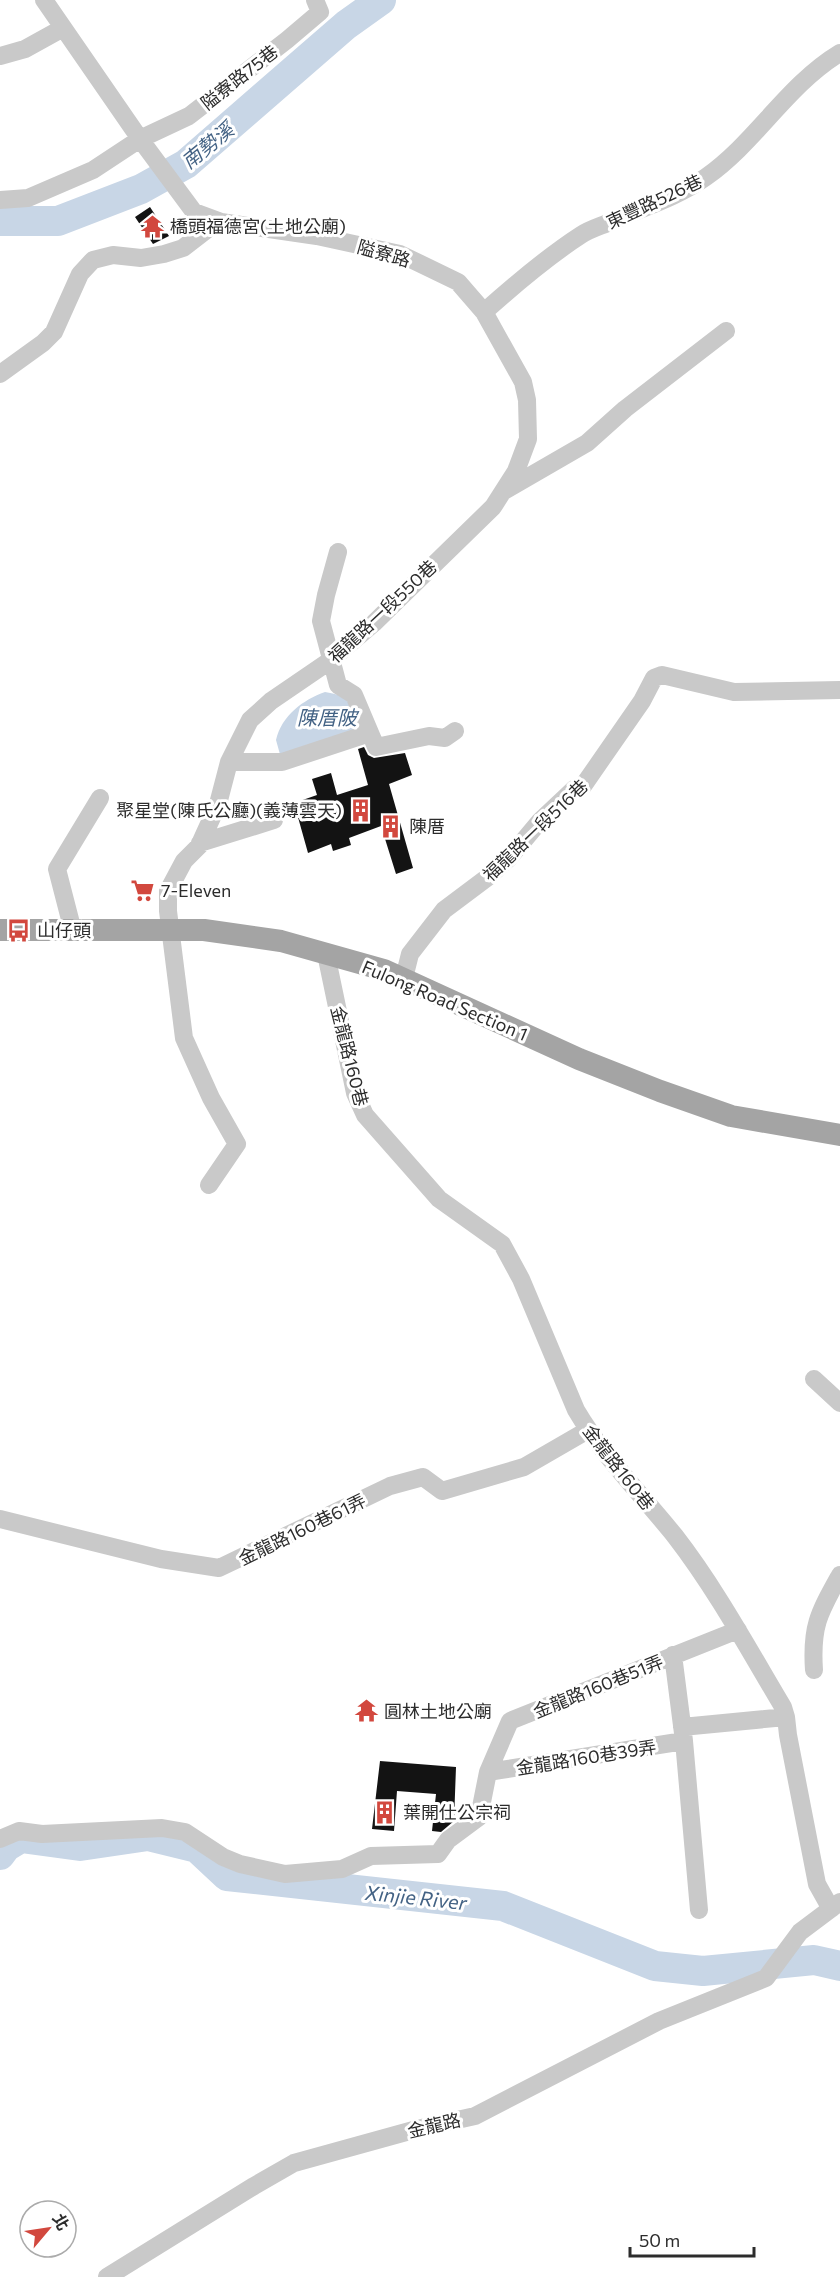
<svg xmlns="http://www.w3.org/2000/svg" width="840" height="2277" viewBox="0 0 840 2277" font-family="Commissioner,'Noto Sans TC',sans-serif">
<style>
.water{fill:#c8d6e6}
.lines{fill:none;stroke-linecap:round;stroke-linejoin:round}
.river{stroke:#c8d6e6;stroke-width:30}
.building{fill:#131313}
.minor{stroke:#c9c9c9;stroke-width:18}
.major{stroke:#a4a4a4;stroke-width:22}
.labels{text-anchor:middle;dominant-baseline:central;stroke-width:6;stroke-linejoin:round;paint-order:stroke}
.street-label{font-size:18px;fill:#2c2c2c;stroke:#fff}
.poi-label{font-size:18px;fill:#2c2c2c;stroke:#fff;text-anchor:start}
.water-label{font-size:20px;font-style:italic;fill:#436284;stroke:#fff}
</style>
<rect width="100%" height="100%" fill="#fff"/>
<path class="water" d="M325 692C355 697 352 706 363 731L281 758 276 740C282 715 303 700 325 692Z"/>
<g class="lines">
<path class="river" d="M0 221H58L141 189 186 164 346 25 381 0
M0 1855 6 1847 21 1838 80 1846 148 1836 197 1848 227 1876 503 1906 655 1966 703 1971 814 1960 840 1966"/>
</g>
<path class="building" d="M150 207 169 236 153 244 135 217Z
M364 747 368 755 374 758 405 753 412 775 389 784 413 868 396 874 381 826 349 838 351 845 333 851 331 844 308 853 294 803 317 795 312 779 331 773 337 795 368 785 358 749Z
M380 1761 456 1767 454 1821 441 1832 432 1831 436 1794 397 1791 394 1831 372 1829Z"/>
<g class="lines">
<path class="minor" d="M44 0 140 139 194 212 221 222 317 236 400 254 458 282 484 312 523 382 527 400 528 439 516 471 493 507 374 623 331 660 271 701 250 720 229 762 218 804 199 846 184 861 168 891V911L184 1038 211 1098 237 1144 209 1185
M0 56 25 49 63 28
M0 200 28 198 93 170 140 139 189 116 287 40 320 12 315 0
M484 312C512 287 550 255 581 235 590 229 601 226 610 222 642 208 678 197 706 177 756 142 787 85 840 53
M0 374 43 343 54 332 80 274 93 260 113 255 141 258 164 254 183 248 218 221
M504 491 587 443 625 409 726 331
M338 552 326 595 321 621 338 685 354 695 376 747 429 736 445 738 455 731
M229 762H282L370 733
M200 843 274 820
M73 931 57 869 100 798
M326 954 350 1069 355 1093 365 1115 439 1199 502 1244 521 1279 576 1410C603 1456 642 1495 675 1536 716 1589 749 1650 783 1707L786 1717 788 1735 817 1884 831 1909
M404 978 410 954 444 910 488 877 509 858 540 821 574 789 583 786 642 701 654 678 662 675 734 692 840 690
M814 1379 840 1403
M0 1519 161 1559 219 1568 390 1486 423 1477 442 1491 524 1467 588 1430
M673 1655 684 1741 699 1910
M814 1670C811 1626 819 1613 840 1575
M682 1727 786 1717
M488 1772 684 1741
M0 1839 19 1831 42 1834 162 1828 185 1832 223 1857 240 1864 285 1874 342 1869 371 1856 438 1854 448 1840 479 1817 488 1772 510 1721 738 1630
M107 2277 254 2186 294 2163 417 2129 475 2116 659 2021 766 1978 800 1932 840 1902"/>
<path class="major" d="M0 930H204L281 941 384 970 579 1059 660 1091 731 1116 840 1135"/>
</g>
<defs>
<symbol id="temple-bare" viewBox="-9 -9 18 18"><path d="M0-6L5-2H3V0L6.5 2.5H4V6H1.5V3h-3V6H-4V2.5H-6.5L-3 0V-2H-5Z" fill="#d2483e" stroke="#fff" stroke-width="2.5" paint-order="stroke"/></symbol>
<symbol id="building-bare" viewBox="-9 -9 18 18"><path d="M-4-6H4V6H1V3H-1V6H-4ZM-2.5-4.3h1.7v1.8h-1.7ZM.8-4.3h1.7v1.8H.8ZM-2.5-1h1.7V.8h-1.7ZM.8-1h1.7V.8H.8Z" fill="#d2483e" stroke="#fff" stroke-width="2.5" paint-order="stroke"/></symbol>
<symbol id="supermarket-bare" viewBox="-9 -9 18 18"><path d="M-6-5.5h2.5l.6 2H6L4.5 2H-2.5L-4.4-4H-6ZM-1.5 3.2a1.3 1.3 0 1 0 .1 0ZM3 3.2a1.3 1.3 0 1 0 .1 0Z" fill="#d2483e" stroke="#fff" stroke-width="2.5" paint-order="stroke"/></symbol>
<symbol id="bus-bare" viewBox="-9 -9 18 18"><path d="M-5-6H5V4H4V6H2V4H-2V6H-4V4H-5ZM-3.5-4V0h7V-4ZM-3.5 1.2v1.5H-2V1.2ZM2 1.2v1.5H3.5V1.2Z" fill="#d2483e" stroke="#fff" stroke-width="2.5" paint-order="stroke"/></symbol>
</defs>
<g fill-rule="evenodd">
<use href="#temple-bare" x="136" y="210" width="33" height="33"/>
<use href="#building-bare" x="344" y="794" width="33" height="33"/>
<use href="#building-bare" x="374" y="810" width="33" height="33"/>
<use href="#supermarket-bare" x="126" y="874" width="33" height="33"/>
<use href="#bus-bare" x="2" y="914" width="33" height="33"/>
<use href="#temple-bare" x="350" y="1694" width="33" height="33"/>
<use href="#building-bare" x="368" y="1796" width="33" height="33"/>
</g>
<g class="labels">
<g class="street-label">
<text transform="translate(239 77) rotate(-38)">隘寮路75巷</text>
<text transform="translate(654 201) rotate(-25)">東豐路526巷</text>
<text transform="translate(384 253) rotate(16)">隘寮路</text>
<text transform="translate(382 611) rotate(-43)">福龍路一段550巷</text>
<text transform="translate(535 830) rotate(-44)">福龍路一段516巷</text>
<text transform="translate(445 1000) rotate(23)">Fulong Road Section 1</text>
<text transform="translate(350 1056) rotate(76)">金龍路160巷</text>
<text transform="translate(619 1467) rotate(52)">金龍路160巷</text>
<text transform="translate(302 1529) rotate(-26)">金龍路160巷61弄</text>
<text transform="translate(598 1686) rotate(-22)">金龍路160巷51弄</text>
<text transform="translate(586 1757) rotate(-9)">金龍路160巷39弄</text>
<text transform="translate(434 2125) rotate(-13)">金龍路</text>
</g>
<g class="poi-label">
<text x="170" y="226">橋頭福德宮(土地公廟)</text>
<text x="342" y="810" text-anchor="end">聚星堂(陳氏公廳)(義薄雲天)</text>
<text x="409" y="826">陳厝</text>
<text x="161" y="890">7-Eleven</text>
<text x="37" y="930">山仔頭</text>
<text x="384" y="1711">圓林土地公廟</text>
<text x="403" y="1812">葉開仕公宗祠</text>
</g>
<g class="water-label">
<text transform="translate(207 145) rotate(-39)">南勢溪</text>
<text x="327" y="717">陳厝陂</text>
<text transform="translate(416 1897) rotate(6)">Xinjie River</text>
</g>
</g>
<g transform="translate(48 2229) rotate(61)"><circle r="28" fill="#ffffff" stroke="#ababab" stroke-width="1.5"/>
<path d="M0-4.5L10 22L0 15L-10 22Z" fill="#d2483e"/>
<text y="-9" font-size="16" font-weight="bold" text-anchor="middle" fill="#2c2c2c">北</text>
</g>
<path d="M630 2247v9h124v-9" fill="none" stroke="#2c2c2c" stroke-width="3"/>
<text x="639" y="2247" font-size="18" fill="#2c2c2c" stroke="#ffffff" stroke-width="4.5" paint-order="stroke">50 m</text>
</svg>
